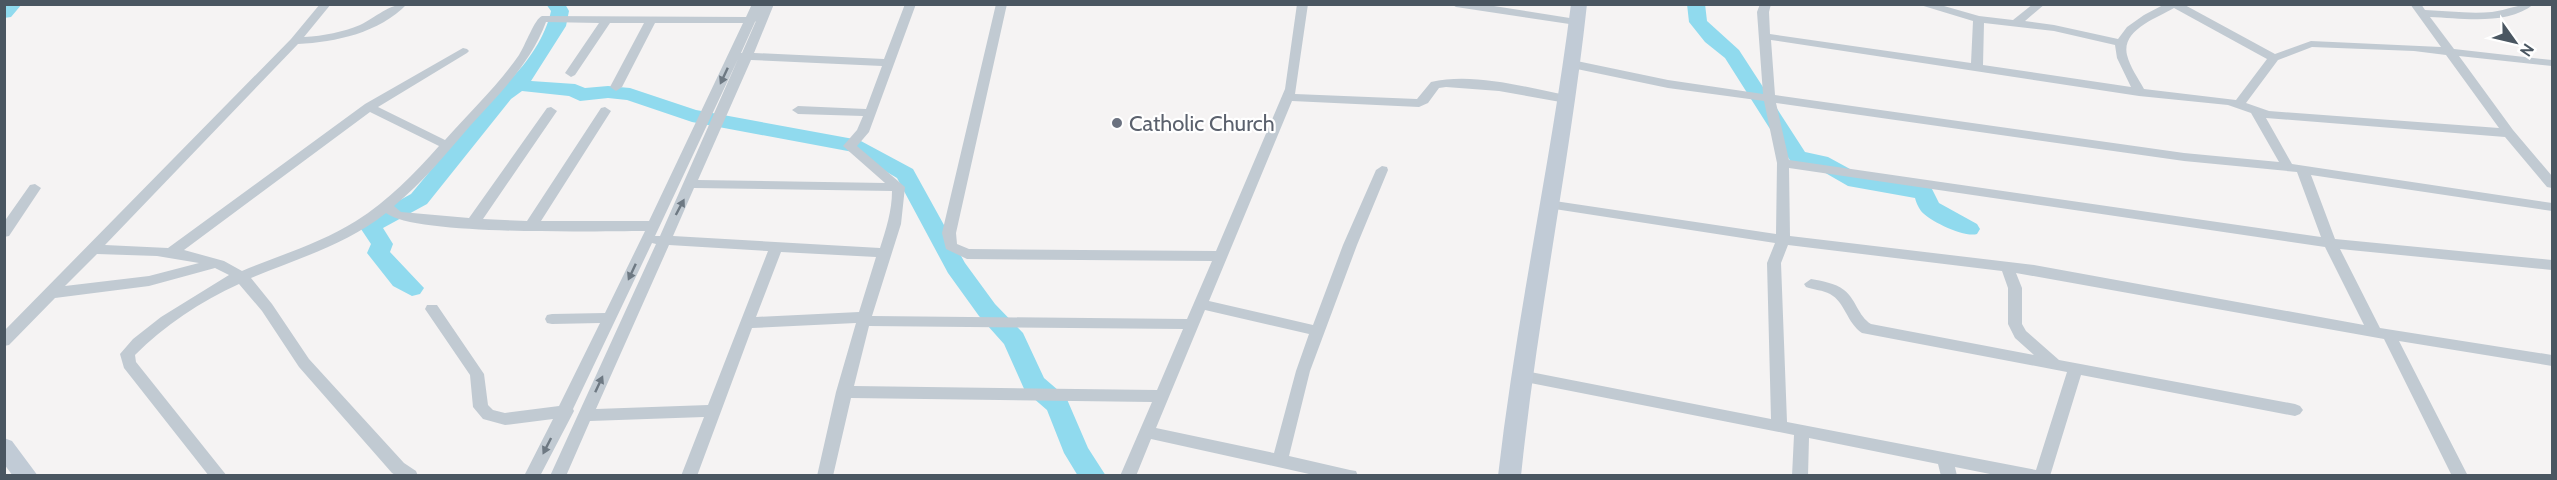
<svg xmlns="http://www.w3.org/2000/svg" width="2557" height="480" viewBox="0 0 2557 480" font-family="Cabin,sans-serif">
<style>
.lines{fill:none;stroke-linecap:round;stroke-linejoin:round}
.river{fill:#90daee;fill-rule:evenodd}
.street{fill:#c1cad2;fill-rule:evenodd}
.secondary{fill:#c1cbd6;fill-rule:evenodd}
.oneway{fill:#6e7983}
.worship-dot{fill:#6b7280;stroke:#fff;stroke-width:2}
.labels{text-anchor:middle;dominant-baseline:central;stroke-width:4.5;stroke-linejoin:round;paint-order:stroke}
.worship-label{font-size:22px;fill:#5b616d;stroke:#fff;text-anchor:start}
</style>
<rect width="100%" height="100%" fill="#f5f3f3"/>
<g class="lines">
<path class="river" d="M4 4H22L11 17 4 18Z
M546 4H565L569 11 566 26 531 81 575 84 585 88 608 86 630 88 696 110 859 140 913 169 965 263 995 304 1023 333 1044 378 1066 397 1088 448 1106 476H1078L1064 453 1047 410 1025 391 1004 344 979 316 948 273 897 178 853 152 692 122 627 100 608 98 580 101 569 96 522 91 511 99 427 204 383 228 393 244 390 252 424 288 420 294 412 296 393 286 367 253 371 244 359 226 362 221 411 194 497 91C521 73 545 40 551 11Z
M1687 4H1705L1707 21 1739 50 1805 152 1828 157 1861 175 1931 187 1939 203 1977 224 1980 229 1977 234C1965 238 1929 221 1921 211 1918 207 1916 202 1915 198L1848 186 1815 167 1791 162 1725 58 1705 42 1689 22Z"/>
<path class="street" d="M320 4H331L304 37C324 36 343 32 360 25 377 17 388 4 407 4 379 33 336 42 298 44L105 245 168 248 365 104 463 48 467 49 469 51 467 53 378 107 445 140C470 112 498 85 519 55 525 46 535 18 542 16L746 17 752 4H774L754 53 884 59 905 4H916L869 132 857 146 905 187 901 224 872 316 1187 319 1212 261 967 259 946 249 942 233 996 4H1007L956 233 957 244 969 249 1216 251 1285 89 1297 4H1308L1295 94 1417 99 1431 82C1473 72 1524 87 1566 95L1572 99 1566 103 1499 91 1446 87 1439 88 1428 103 1419 107 1292 101 1209 301 1313 325 1343 245 1376 170 1382 166 1387 167 1388 170 1357 245 1310 371 1289 456 1350 470 1356 471 1358 476H1318L1151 439 1136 476H1120L1152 402 851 398 833 476H817L836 392 856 323 752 328 697 476H681L704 417 590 421 566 476H550L656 244 652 243 573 409 574 411 540 476H524L553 419 505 425 483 419 473 407 470 375 425 309 427 305H437L484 374 488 405 493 410 505 413 559 406 600 323 552 324 547 323 545 319 547 315 552 314 605 313 645 231C598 231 415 236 386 213 346 245 296 259 251 278L272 304 309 359 404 463 416 471 418 476H397L392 473 299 367 262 311 239 284C201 301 164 326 135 355L136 362 227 476H209L124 368 120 354 133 339 161 317 229 275 215 268 149 286 55 298 9 345 4 346V331L291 39ZM756 21 742 53H741L755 22ZM546 22 599 23 565 73 571 77 575 75 610 23H644L610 87 616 91 622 87 655 23H743L649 221H541L611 111 605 107 601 108 527 221 483 219 557 111 551 107 547 108 469 218 401 212 394 206C422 183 446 154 470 126 499 94 531 63 546 22ZM738 59 660 236H655ZM751 60 882 66 866 109 798 106 792 110 798 114 863 116 857 130 843 146 885 183 698 180ZM370 112 439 146C414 174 388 201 356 221 321 243 280 255 242 271L224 261 184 250ZM694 188 892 191C892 211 886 229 880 248L673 236ZM669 245 768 251 708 405 596 409ZM781 252 876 257 859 312 756 317ZM97 254 157 256 199 263 149 276 65 286ZM1205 310 1309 334 1296 371 1274 453 1156 428ZM869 326 1183 329 1157 390 854 386Z
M1451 4H1481L1576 19 1582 22 1576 25 1456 7Z
M1760 4H1771L1769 12 1770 34 1971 63 1973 21 1917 4H1937L1979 16 2013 20 2033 4H2045L2025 21 2054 25 2118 39 2127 27 2144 15 2165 4H2183L2275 54 2311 41 2441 47 2410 4H2421L2425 10C2447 11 2470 14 2492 12 2507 10 2519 4 2534 4 2507 26 2462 18 2430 17L2454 49 2552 60V66L2459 56 2513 130 2552 176V188L2547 187 2505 137 2266 118 2292 164 2552 203V211L2311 175 2335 239 2552 260V270L2340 249 2380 328 2552 355V366L2399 341 2468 476H2452L2384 339 2016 273 2022 288V324L2026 331 2059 360 2295 404 2300 406 2303 410 2300 414 2295 416 2081 375 2050 476H2000L1955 467 1957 476H1941L1938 464 1809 438 1808 476H1792L1794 435 1515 380 1513 376 1515 372 1520 370 1771 419 1767 263 1775 243 1548 208 1541 204 1548 200 1776 234 1777 163 1764 101 1668 88 1572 68 1566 64 1572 60 1668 80 1763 94 1757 12ZM2174 8 2267 59 2236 100 2144 89C2138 78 2130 67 2127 55 2121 30 2157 18 2174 8ZM1984 23 2054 31 2115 45 2117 58 2131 87 1983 65ZM1771 40 2139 96 2228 105 2251 113 2279 162 2184 153 1775 95ZM2312 47 2414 51 2446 55 2499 128 2269 111 2246 103 2278 60ZM1776 103 2184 161 2297 172 2321 237 1789 160ZM1789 168 2325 247 2364 325 2034 265 1790 236ZM1788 245 2002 271 2008 288V324L2015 338 2034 355 1871 324C1858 316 1856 299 1844 290 1835 283 1822 281 1811 279L1804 284 1806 287C1814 290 1823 290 1830 294 1845 302 1847 323 1862 333L2067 372 2036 470 1787 422 1781 263Z
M35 184 41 188 9 236 4 237V222L30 185Z"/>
<path class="secondary" d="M1571 4H1587C1570 162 1537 318 1521 476H1498C1516 318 1551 162 1571 4Z
M4 438 12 441 38 476H13L4 464Z"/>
</g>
<defs><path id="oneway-solid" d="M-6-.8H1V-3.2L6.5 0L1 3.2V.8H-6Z" transform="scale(1.5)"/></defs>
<g class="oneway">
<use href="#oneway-solid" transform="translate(724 76) rotate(115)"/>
<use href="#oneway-solid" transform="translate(680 207) rotate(-62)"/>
<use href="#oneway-solid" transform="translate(632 272) rotate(115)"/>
<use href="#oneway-solid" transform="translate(599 384) rotate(-65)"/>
<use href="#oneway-solid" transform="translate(547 446) rotate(117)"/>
</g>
<circle class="worship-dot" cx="1117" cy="123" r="6"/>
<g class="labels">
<g class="worship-label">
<text x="1129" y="123">Catholic Church</text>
</g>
</g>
<rect width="2557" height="480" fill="none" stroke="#4a5661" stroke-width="12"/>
<g transform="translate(2515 42) rotate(124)" stroke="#ffffff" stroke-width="4.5" paint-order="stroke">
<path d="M0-4.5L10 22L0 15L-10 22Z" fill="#4a5661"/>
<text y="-9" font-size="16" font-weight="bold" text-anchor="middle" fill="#4a5661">N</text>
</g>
</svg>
